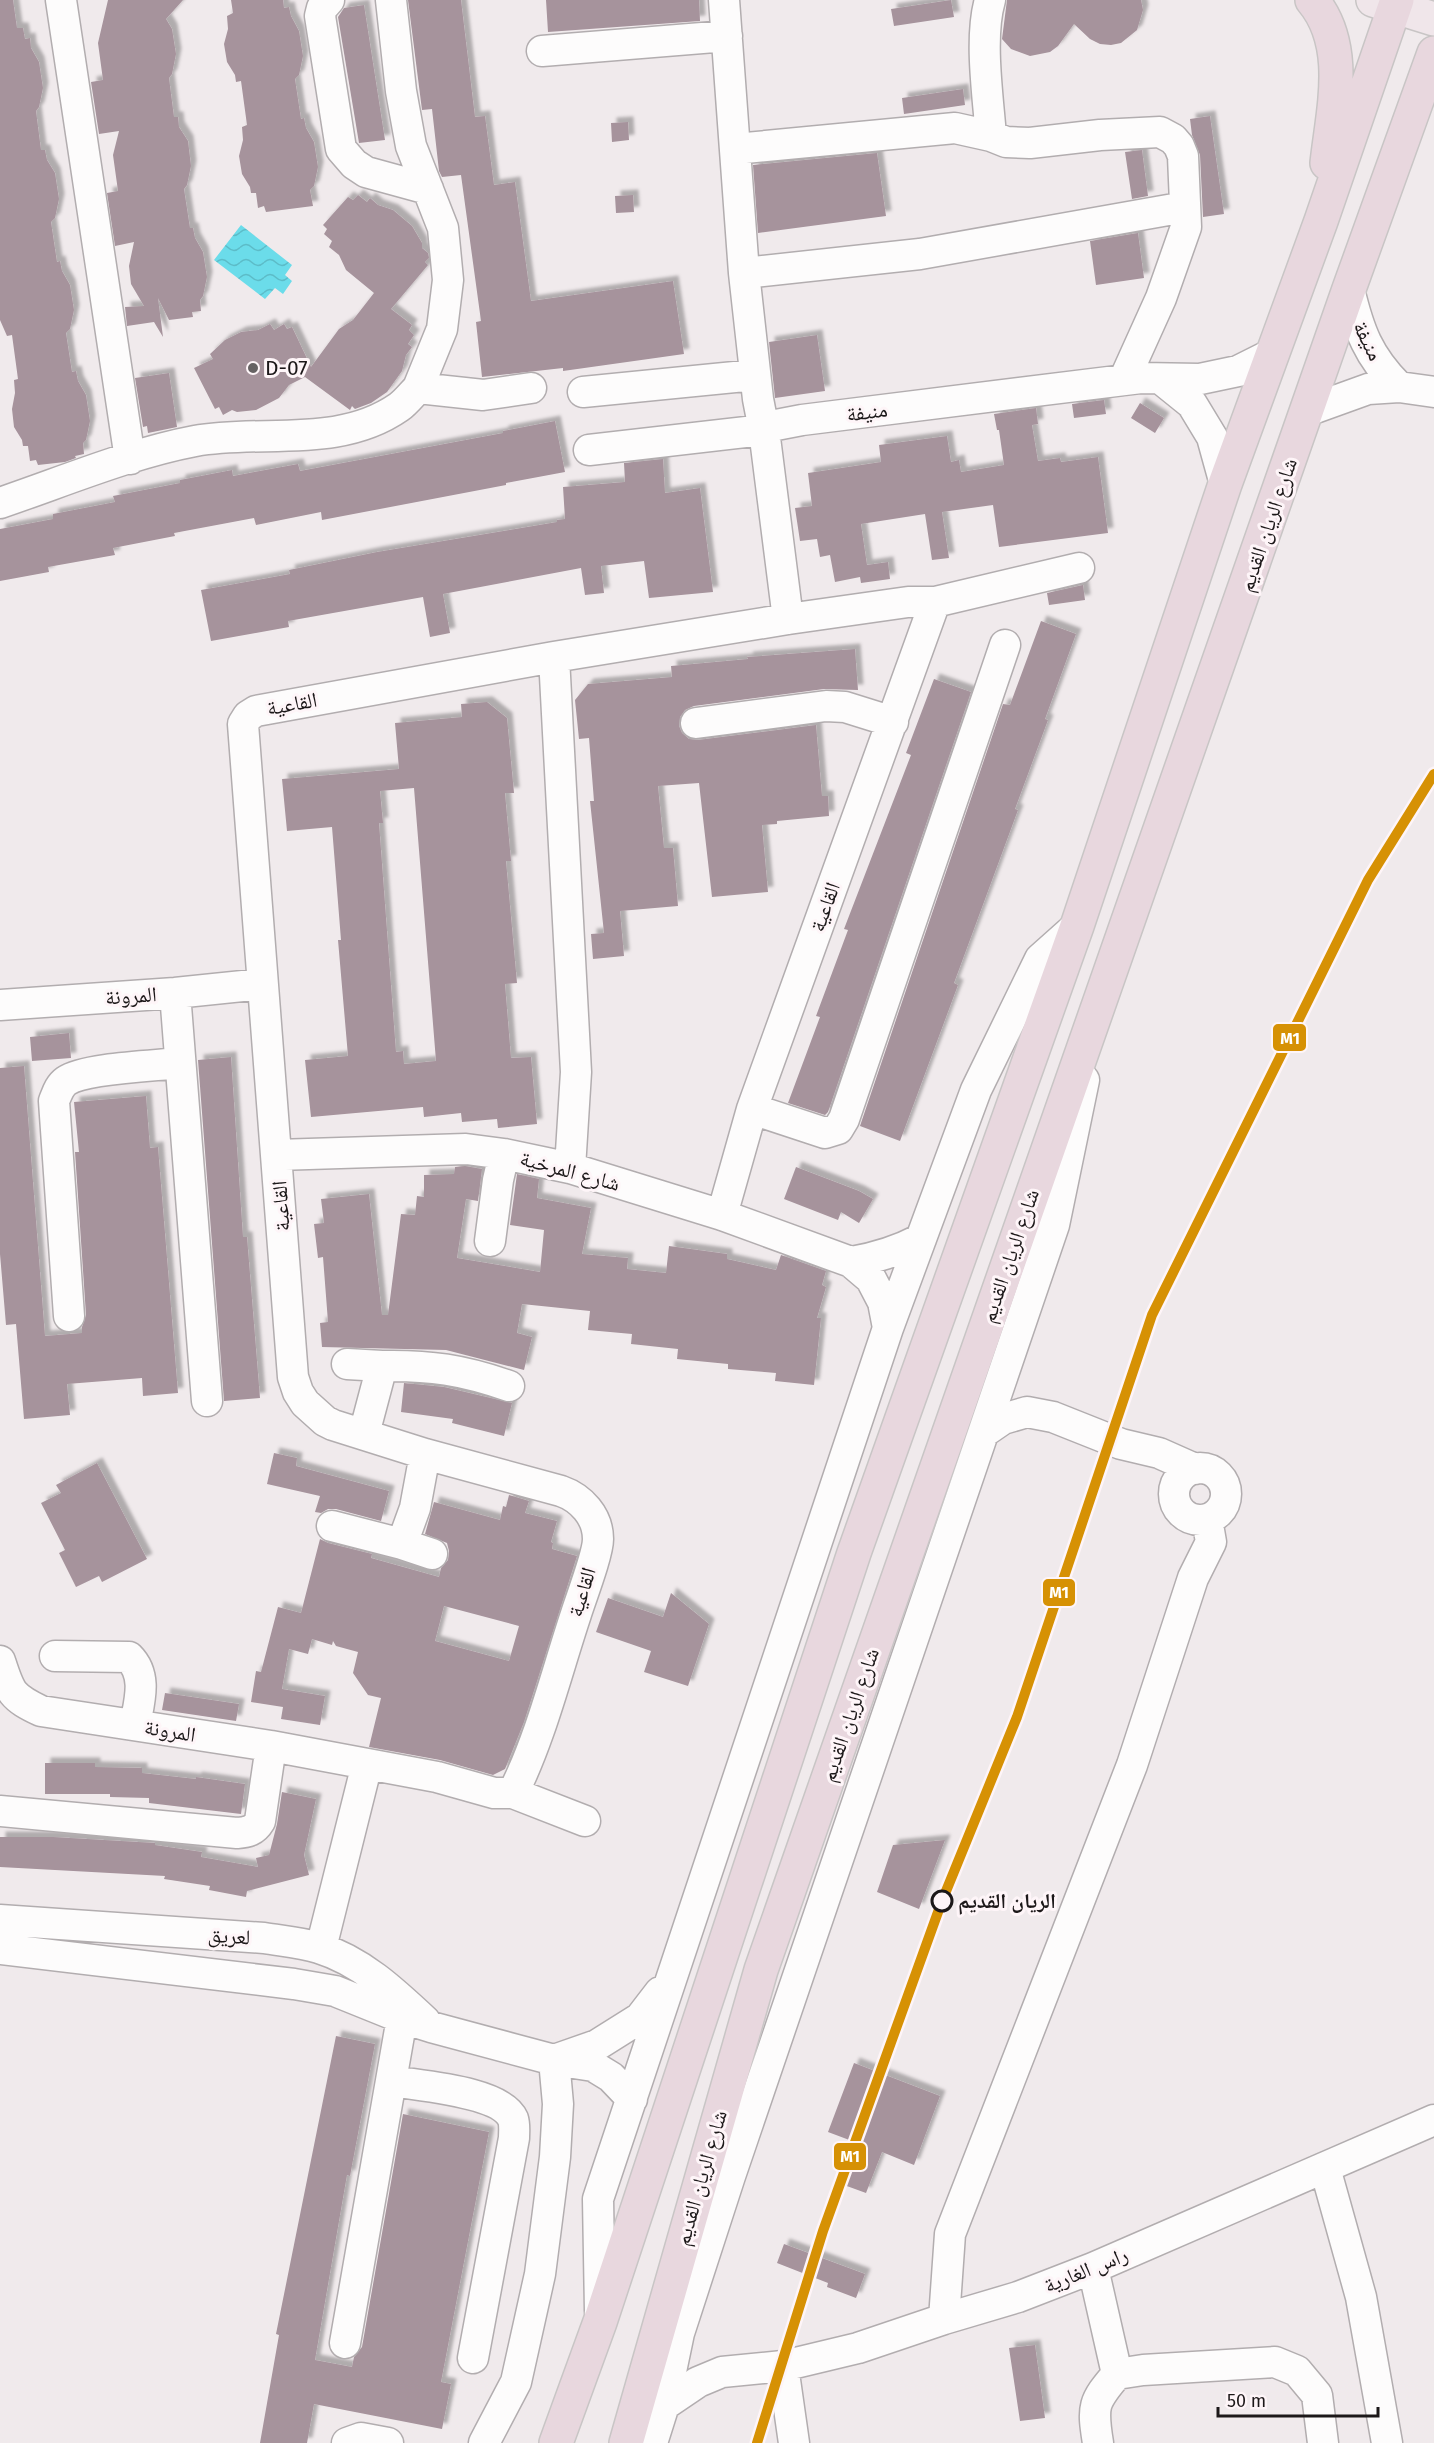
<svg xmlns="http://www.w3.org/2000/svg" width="1434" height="2443" viewBox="0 0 1434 2443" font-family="'Fira Sans','Noto Naskh Arabic',sans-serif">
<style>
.water{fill:url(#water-waves)}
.building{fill:#a6939c;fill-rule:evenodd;filter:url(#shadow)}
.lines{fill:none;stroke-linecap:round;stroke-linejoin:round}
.minor-casing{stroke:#b2adaf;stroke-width:33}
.major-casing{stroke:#c8c5c5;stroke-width:36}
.highway-casing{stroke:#c8c5c5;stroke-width:36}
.minor{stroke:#fdfcfc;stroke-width:30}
.major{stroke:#f0e6ea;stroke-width:33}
.highway{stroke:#e8d7de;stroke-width:33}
.metro-1-casing{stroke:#fef5f8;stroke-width:15}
.metro-1{stroke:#d69104;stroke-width:10}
.poi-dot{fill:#666263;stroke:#fef5f8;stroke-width:2}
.stop-dot{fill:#fef5f8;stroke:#1c1819;stroke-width:3}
.labels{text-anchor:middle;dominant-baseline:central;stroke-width:6;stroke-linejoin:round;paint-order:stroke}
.street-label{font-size:21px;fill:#1c1819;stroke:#fef5f8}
.poi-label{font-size:21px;fill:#1c1819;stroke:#fef5f8;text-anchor:start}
.stop-label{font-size:21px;font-weight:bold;fill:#1c1819;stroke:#fef5f8;text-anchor:start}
.line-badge{stroke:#fef5f8;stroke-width:2}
.badge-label{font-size:16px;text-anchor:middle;font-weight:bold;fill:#fff}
</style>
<defs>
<pattern id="water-waves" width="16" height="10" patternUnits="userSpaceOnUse" patternTransform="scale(1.5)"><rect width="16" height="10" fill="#6bdcea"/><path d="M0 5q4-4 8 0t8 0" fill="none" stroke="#5cbcc8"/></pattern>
<filter id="shadow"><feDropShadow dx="5.5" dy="-5.5" stdDeviation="1.5" flood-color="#0004"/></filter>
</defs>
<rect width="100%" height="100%" fill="#f0eaec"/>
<path class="water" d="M241 225 292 265 285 275 292 281 283 294 275 288 265 299 214 260Z"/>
<path class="building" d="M0 0H13L17 28H23L25 39 30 38 31 48 39 62 43 88 39 107 36 111 41 150H45L47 160 55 173 59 199 55 218 51 222 57 262 60 261 62 271 70 285 74 310 70 329 66 333 72 372 76 371 78 381 86 395 90 421 86 440 83 443 84 454 75 456 76 458 65 462 38 465 36 460 30 461 28 446H23L22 440 14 427 12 409 15 393 14 380 18 379 12 335 7 336 0 320Z
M108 0H183L166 19 172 29 176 54 172 74 169 78 174 117H178L179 127 188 141 191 166 187 185 184 189 190 228H193L195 238 203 252 207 277 203 296 200 300 201 311 192 312 193 317 169 320 158 298 163 337 154 322 127 326 125 307 144 306 131 284 129 266 134 242 115 246 107 193 118 191 113 155 119 131 99 134 91 82 103 80 98 43Z
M231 0H283L284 8 289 7 291 16 299 31 303 56 299 75 295 79 301 119 304 118 306 128 314 142 318 167 314 186 310 190 313 206 266 212 264 206 258 208 256 193H251L250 187 242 174 239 156 243 140 242 127 247 125 241 81 236 82 235 75 227 62 224 44 228 29 227 16 233 13Z
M408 0H461L475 117 485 116 494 185 515 182 531 301 673 281 684 354 563 371V368L482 377 476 322 481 321 461 175 442 177 439 171 432 109 422 110Z
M546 0H699L700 21 548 32Z
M951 0 954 17 894 26 891 9Z
M1007 0H1141L1143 10 1137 30 1121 43 1111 45 1100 44 1090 39 1074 24 1058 46 1050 52 1030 56 1011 49 1002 39Z
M364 5 385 140 359 143 338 17 344 8Z
M963 89 965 105 904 114 902 98Z
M1210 116 1224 214 1203 217 1200 155 1192 135 1190 119Z
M628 122 629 140 612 142 611 123Z
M1142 150 1148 196 1132 199 1125 152Z
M877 153 886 216 758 233 753 165Z
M358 195 367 202 370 198 378 205 393 210 412 226 422 243V248L428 253 429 258 425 262 428 265 391 309 412 325 409 330 414 335 408 344 412 347 406 355 402 371 387 392 371 403 355 409 352 406 350 410 305 377 289 385 279 398 256 410 237 412 232 410 223 415 219 407 215 409 194 368 213 359 210 354 225 340 241 332 258 330 270 324 274 330 284 324 287 329 292 327 311 367 339 329 353 320 374 293 346 270 339 255 329 247 332 241 324 234 327 229 323 225 348 197 353 200Z
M633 195 634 212 616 213 615 196Z
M1138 233 1144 278 1096 285 1090 241Z
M817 335 825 391 775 398 769 342Z
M169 373 177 427 148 433 147 426 143 427 135 378Z
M1104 400 1106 414 1074 418 1072 404Z
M1140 403 1164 418 1155 433 1131 418Z
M1036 408 1038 424 1032 425 1038 461 1060 458 1061 462 1098 457 1108 533 999 547 993 505 942 512 949 558 932 560 925 514 861 524 867 565 888 562 890 579 861 583 860 577 835 582 830 555 820 557 817 539 800 541 795 508 812 506 808 473 881 462 879 445 947 436 951 462 959 460 961 472 1004 465 999 430H997L994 414Z
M555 421 565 472 506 483V485L322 520 321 512 256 525 254 518 174 533 175 536 113 548 115 555 48 567 49 572 0 581V529L53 519V514L115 502 113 496 180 483V480L232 470 233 476 298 464 300 471 503 433V431Z
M663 459 665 493 700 488 713 592 649 598 644 561 601 566 604 593 585 595 581 568 443 594 450 633 430 637 423 597 288 621 289 627 211 641 201 590 290 574 289 570 377 552 557 522V520L565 519 563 487 625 482 624 463Z
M1083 585 1085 600 1049 605 1047 593Z
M1041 621 1076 634 1045 719 1048 720 1015 809 1018 810 954 983 958 985 900 1141 860 1126 1003 704 1010 705Z
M855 649 858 690 824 689 694 706 685 710 680 717 679 726 682 733 689 739 698 740 816 725 822 796H828L829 816 777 821V824L762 825 768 892 712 897 699 783 658 786 664 848H673L678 906 620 911 624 956 593 959 591 934 604 933 590 801H594L589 738 579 739 575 700 588 684 672 677 671 666 748 659 747 657Z
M934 679 971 692 828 1112 825 1115 788 1103 820 1017 816 1016 848 930 844 929 911 755 906 753Z
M487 702 507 718 514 793H505L511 861H506L517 983 505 984 511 1058 531 1057 537 1124 498 1128 497 1119 462 1122 461 1113 424 1117 423 1107 311 1117 305 1060 348 1056 338 940H341L332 827 287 831 282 779 399 769 395 723 462 717 461 704ZM414 788 436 1061 404 1064 403 1051 396 1052 379 823H383L380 791Z
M69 1033 71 1058 32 1061 30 1037Z
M231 1057 243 1237H247L260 1398 224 1401 198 1060Z
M24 1066 45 1336 82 1333V1327L86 1315 75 1152H79L74 1102 146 1096 150 1148 158 1147 178 1393 143 1396 142 1378 67 1384 70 1415 24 1419 16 1324 6 1325 0 1254V1068Z
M465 1166 482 1169 478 1201 466 1199 457 1258 540 1272 544 1230 510 1225 517 1174 539 1179 537 1198 591 1208 582 1254 628 1258 627 1269 666 1273 669 1246 727 1254V1259L776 1270 781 1255 826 1271 822 1285 826 1287 817 1318H821L814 1385 775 1381 776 1373 728 1369V1364L677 1359 678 1349 631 1344 632 1334 588 1330 590 1311 522 1304 517 1333 532 1337 524 1370 446 1350 322 1347 320 1323 328 1322 323 1257 318 1258 314 1224 324 1223 321 1199 369 1194 382 1315H388L401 1214 415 1215 417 1196 424 1197V1175L454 1174 455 1167Z
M796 1167 859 1191 873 1199 859 1223 841 1212 838 1220 784 1199Z
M404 1383 444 1387 512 1403 504 1436 452 1423 453 1419 401 1412Z
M274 1453 297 1458 296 1466 389 1491 381 1521 336 1509H328L321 1513 315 1512 320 1496 267 1484Z
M97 1463 147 1559 102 1582 99 1576 76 1587 59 1553 65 1550 41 1503 61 1493 56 1485Z
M509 1495 529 1501 525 1513 557 1521 551 1542 553 1543 552 1549 577 1556 524 1722 505 1769 493 1775 440 1760 369 1747 381 1698 368 1695 353 1673 358 1652 336 1646 333 1641 332 1645 312 1639 308 1654 289 1649 282 1689 325 1696 320 1725 281 1719 283 1707 251 1702 256 1671 261 1672 278 1607 301 1613 320 1539 328 1543 372 1554 371 1558 439 1577 441 1568 448 1560 449 1551 447 1543 425 1534 434 1502 500 1520 503 1506 506 1507ZM444 1606 519 1626 509 1661 435 1641Z
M671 1593 709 1624 688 1686 644 1672 651 1651 596 1632 608 1598 663 1617Z
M165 1693 239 1704 236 1721 162 1710Z
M45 1763H95V1767L142 1768V1773L196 1779V1777L245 1784 241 1814 149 1803V1798L110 1797V1794H45Z
M282 1792 316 1799 304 1855 309 1875 247 1891 246 1897 209 1890 210 1886 164 1879 165 1876 0 1867V1837H53L155 1843V1845L202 1852 201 1857 258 1867 256 1858 269 1855 277 1824Z
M945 1840 919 1909 877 1892 893 1845Z
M336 2036 375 2044 350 2176 347 2175 315 2360 352 2367 354 2357 362 2347 403 2114 489 2132 441 2382 451 2384 442 2429 314 2404 307 2443H260L279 2335 276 2334Z
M854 2063 940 2096 914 2165 882 2152 866 2193 844 2185 860 2144 828 2132Z
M784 2244 865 2274 856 2298 827 2287 828 2283 777 2263Z
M1035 2345 1045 2418 1020 2421 1009 2348Z"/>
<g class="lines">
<defs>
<path id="minor" d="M61 0 130 459
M329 0 322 8 320 16 341 149 354 164 366 172 428 189
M391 0 401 91 411 146 443 228 448 280 442 329 418 388
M990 0C979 37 988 97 991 136
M542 51 727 36
M735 149 955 128 991 136 1006 142 1030 143 1100 135 1160 132 1173 139 1179 146 1183 156 1186 227 1161 298 1124 380
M744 273 920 254 1185 207
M1349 289C1359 331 1368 356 1399 387
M1161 379 1192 404 1212 437 1225 484
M583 392 755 375
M1307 411 1368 389 1399 387 1434 392
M589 450 764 430 758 399 744 273 724 0
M0 503C62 482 131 453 195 441 262 429 339 449 399 407 406 402 412 394 418 388L483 395 531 388
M788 619 764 430 776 425 802 420 1141 378 1200 379 1238 371 1272 354
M554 657 576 1072 570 1168
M696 723 826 706 845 707 893 722
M175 993 207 1401
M0 1005 175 993 262 984
M752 1109 825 1133 838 1129 844 1119 1005 645
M277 1155 466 1149 504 1154 570 1168 722 1215 851 1262 871 1279 883 1302 888 1328
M722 1215 752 1109 935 602
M490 1241 498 1180 504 1154
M851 1262C876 1258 898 1251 921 1239
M69 1316 54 1101C57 1094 59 1086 66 1081 85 1068 154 1066 180 1063
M347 1364 382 1366
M984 1432 1003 1419 1027 1412 1053 1417 1121 1444 1159 1453 1195 1469
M364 1434 382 1366C430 1365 463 1370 509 1386
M1174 1494a26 26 0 1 1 52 0a26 26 0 1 1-52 0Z
M332 1526 402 1544 415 1508 425 1454
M402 1544 432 1554
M55 1656 129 1657C148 1676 139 1702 135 1725
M0 1661C10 1692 11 1697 41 1711L271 1746 437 1777 494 1793H513L585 1821
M513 1793C541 1737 556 1674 576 1614 581 1598 598 1554 598 1539 598 1516 581 1498 561 1491L425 1454 333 1425 325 1421 305 1403 298 1392 293 1377 243 724 248 716 256 711 554 657 788 619 908 602H935L1079 568
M0 1811 237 1833C248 1832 254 1831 260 1821L271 1746
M0 1920 264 1938C282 1941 301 1942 319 1948 361 1961 393 1991 425 2021
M321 1948 367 1764
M0 1949 294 1984 335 1991 402 2018 431 2027 554 2060 593 2066 611 2077 632 2099
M557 2059 597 2045 640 2018 660 1992
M392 2081C419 2086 501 2091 513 2119 515 2125 514 2132 514 2138L473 2358
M1325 2168 1361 2297 1387 2443
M1093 2268 1117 2374 1143 2370 1275 2362 1297 2371 1317 2395 1323 2443
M600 2311 598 2199 888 1328 976 1090 1040 959 1077 926
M944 2319 950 2234 1132 1765 1193 1578 1211 1542 1207 1519
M345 2343 402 2018
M783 2366 794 2443
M664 2405 698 2382 722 2372 783 2366 858 2348 944 2319 1018 2297 1093 2268 1434 2120
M347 2443 361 2438 388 2443
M484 2443 516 2382 540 2274 555 2157 558 2104 554 2060
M652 2443 664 2405 679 2333 730 2176 1054 1225 1084 1080
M1098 2443C1092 2406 1093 2402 1117 2374"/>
<path id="major" d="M1373 0 1434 19"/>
<path id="highway" d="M1312 0C1350 45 1333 109 1327 163
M556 2443 600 2322 854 1553 1077 926 1225 484 1321 221 1397 0
M626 2443 761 1970 1349 289 1434 53"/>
</defs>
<use href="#minor" class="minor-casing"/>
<use href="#major" class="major-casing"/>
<use href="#highway" class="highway-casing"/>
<use href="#minor" class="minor"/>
<use href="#major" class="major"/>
<use href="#highway" class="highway"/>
<defs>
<path id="metro-1" d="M757 2443 823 2231 942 1901 1017 1717 1152 1315 1368 880 1434 774"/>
</defs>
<use href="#metro-1" class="metro-1-casing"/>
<use href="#metro-1" class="metro-1"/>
</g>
<circle class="poi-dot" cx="253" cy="368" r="6"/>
<circle class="stop-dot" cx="942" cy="1901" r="10"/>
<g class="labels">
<g class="street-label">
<text transform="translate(1368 341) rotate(64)">منيفة</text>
<text transform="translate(867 412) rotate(-7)">منيفة</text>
<text transform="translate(1268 525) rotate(-71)">شارع الريان القديم</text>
<text transform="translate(292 704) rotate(-10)">القاعية</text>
<text transform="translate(825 907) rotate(-70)">القاعية</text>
<text transform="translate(131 996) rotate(-4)">المرونة</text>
<text transform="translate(570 1171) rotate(15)">شارع المرخية</text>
<text transform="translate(281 1206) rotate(-94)">القاعية</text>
<text transform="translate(1010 1256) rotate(-71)">شارع الريان القديم</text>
<text transform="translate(582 1592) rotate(-73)">القاعية</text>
<text transform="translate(850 1715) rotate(-71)">شارع الريان القديم</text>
<text transform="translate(170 1731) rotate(9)">المرونة</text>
<text transform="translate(229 1936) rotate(4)">لعريق</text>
<text transform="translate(701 2178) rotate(-74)">شارع الريان القديم</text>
<text transform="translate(1086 2270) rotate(-22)">راس الغارية</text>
</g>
<g class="poi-label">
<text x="265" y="368">D-07</text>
</g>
<g class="stop-label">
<text x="958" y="1901">الريان القديم</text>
</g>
</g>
<g class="line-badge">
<rect x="1272" y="1023" width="35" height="29" rx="6" fill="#d69104"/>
<rect x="1042" y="1578" width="34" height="29" rx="6" fill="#d69104"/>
<rect x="833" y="2142" width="34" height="29" rx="6" fill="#d69104"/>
</g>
<g class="badge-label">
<text x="1290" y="1044">M1</text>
<text x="1059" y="1598">M1</text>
<text x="850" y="2162">M1</text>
</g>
<path d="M1218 2407v9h160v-9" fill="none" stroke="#1c1819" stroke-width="3"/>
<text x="1227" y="2407" font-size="18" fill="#1c1819" stroke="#fef5f8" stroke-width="4.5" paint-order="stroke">50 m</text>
</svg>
